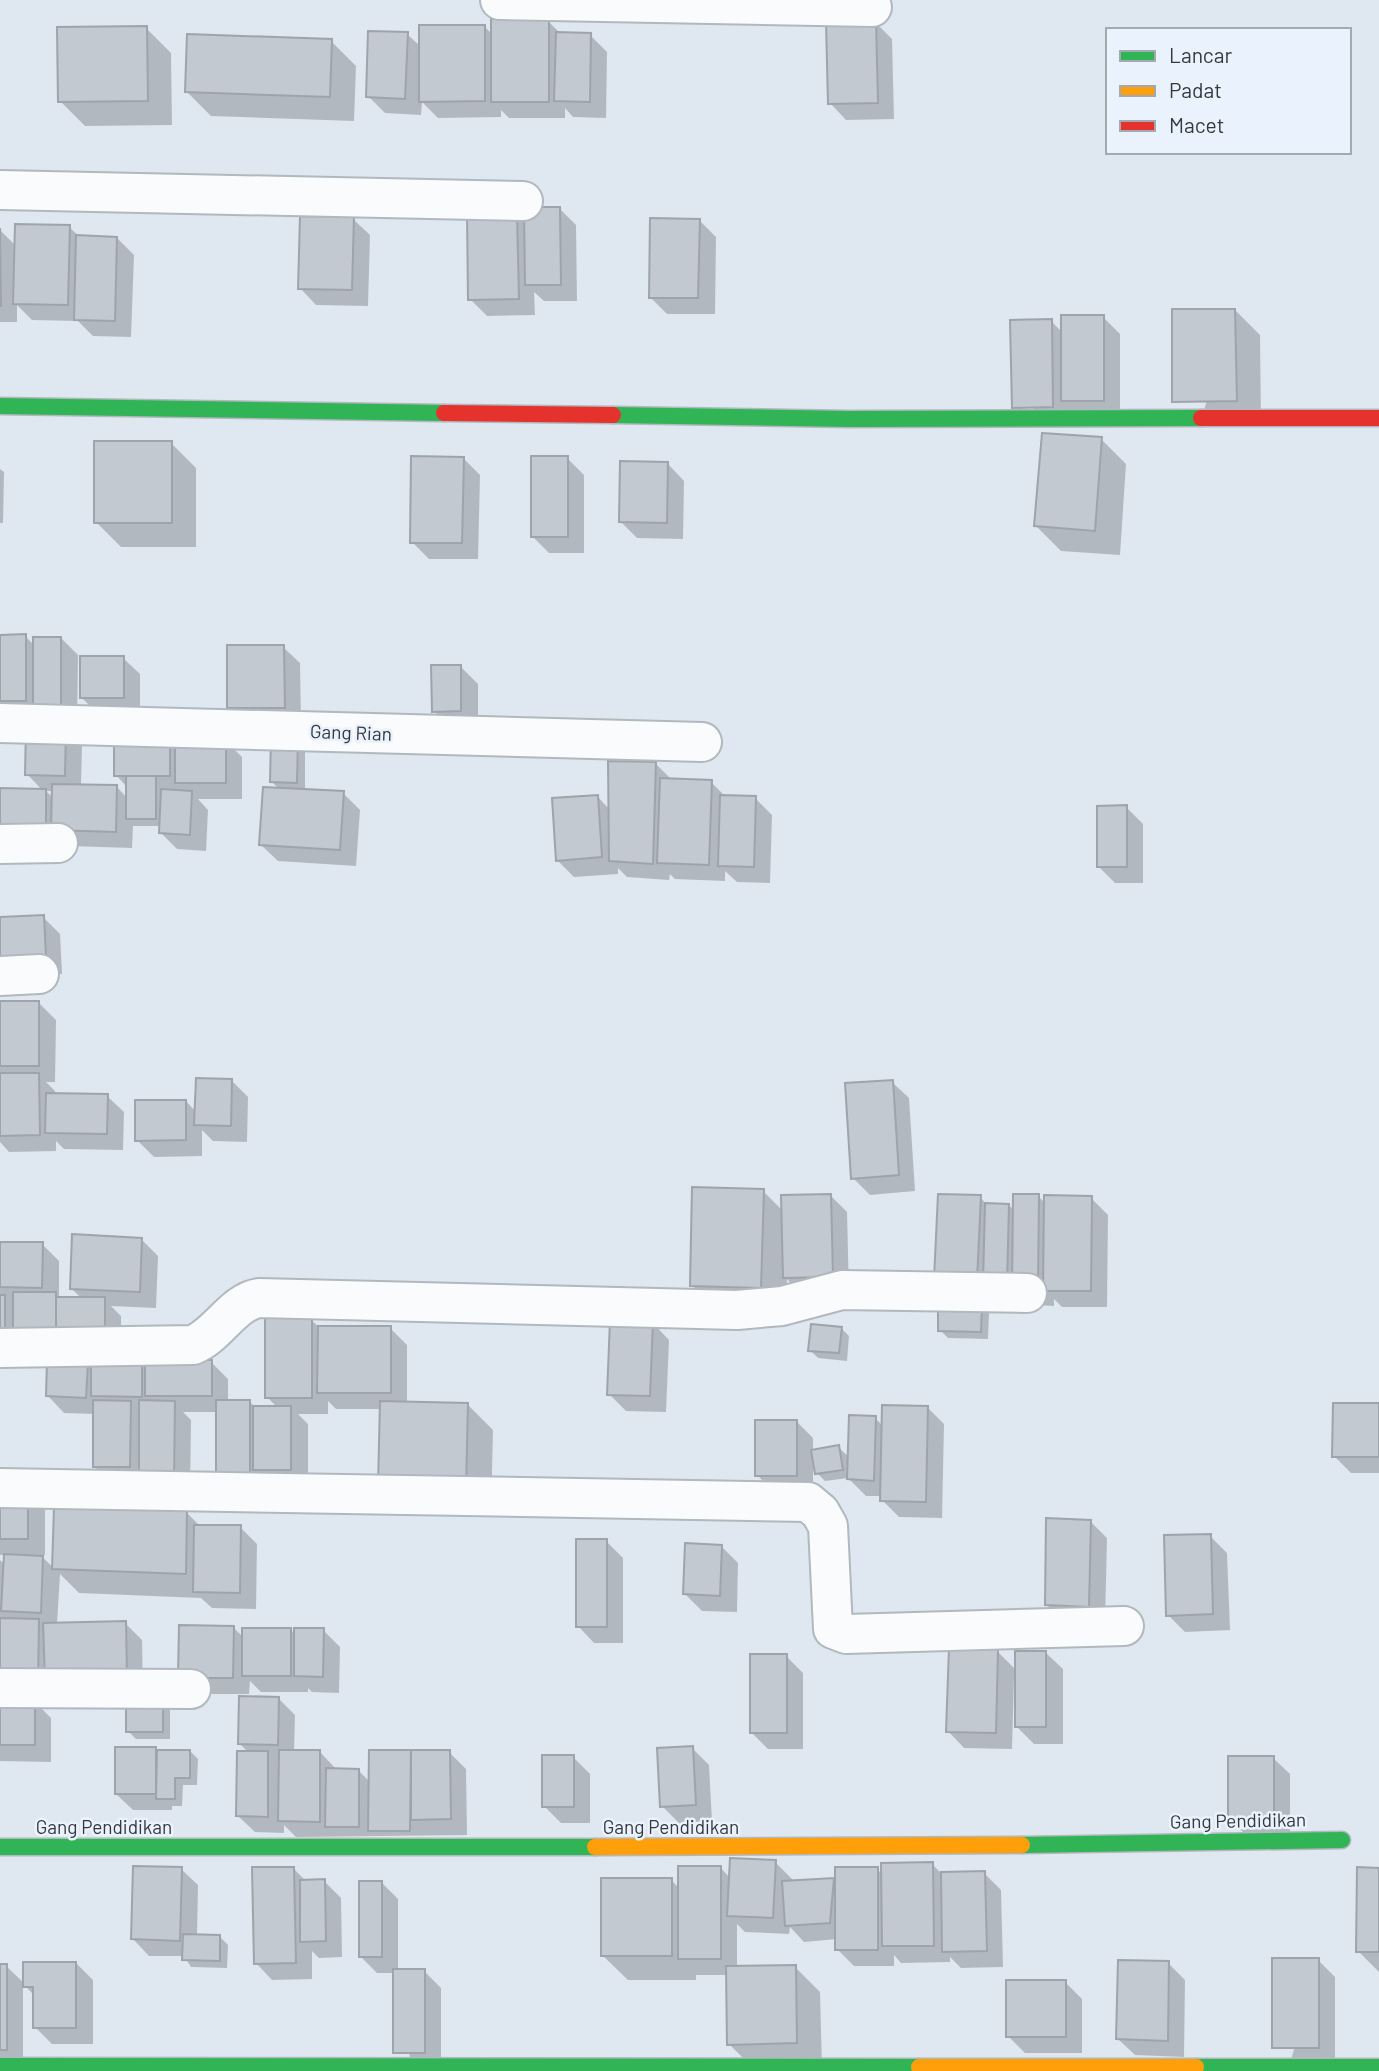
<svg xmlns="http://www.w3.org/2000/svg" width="1379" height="2071" viewBox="0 0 1379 2071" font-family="Barlow,sans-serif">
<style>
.shadow{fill:#0003;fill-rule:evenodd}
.building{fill:#c3c9d0;stroke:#9ea4ab;stroke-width:2}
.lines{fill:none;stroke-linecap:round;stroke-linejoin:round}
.street-casing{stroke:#b1b8be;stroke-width:42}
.fast-casing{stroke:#b1b8be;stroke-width:19}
.slow-casing{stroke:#b1b8be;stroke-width:19}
.jam-casing{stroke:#b1b8be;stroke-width:19}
.street{stroke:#fafbfd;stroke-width:38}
.fast{stroke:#30b455;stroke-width:16}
.slow{stroke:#ff9f0a;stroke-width:16}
.jam{stroke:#e5322d;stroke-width:16}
.labels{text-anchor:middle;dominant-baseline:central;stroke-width:5;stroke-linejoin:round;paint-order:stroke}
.street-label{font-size:19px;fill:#33393f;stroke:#eaf3fd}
</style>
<rect width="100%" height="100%" fill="#dfe7f0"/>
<path class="shadow" d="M548 21 561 34 590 35 607 52 606 118 573 117 565 108V118H509L501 110V117L438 118 422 102 421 115 385 113 368 96 407 34 421 47 484 26 493 35Z
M875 22 892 39 894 119 846 120 830 103Z
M146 28 171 53 172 125 85 126 60 101Z
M331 41 356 66 354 121 211 116 186 91Z
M560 209 576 225 577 301H544L534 292 535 315 487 316 470 299 516 215 526 225Z
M353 219 370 235 368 306 316 305 300 288Z
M699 220 716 237 715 314H667L650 297Z
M69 227 80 237 117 238 134 255 131 337 93 336 78 321 32 320 17 305V322H0V230L16 246Z
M1235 310 1260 335 1261 426H1199Z
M1103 317 1120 334V417L1030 424 1051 321 1063 333Z
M1101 439 1126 464 1120 555 1061 551 1036 526Z
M171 443 196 468V547H121L96 522Z
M463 458 480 475 478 559H429L412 542Z
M567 458 584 475V553H549L533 537Z
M668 464 684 481 683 539 637 538 620 521Z
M0 469 4 472 3 523H0Z
M0 636H25L35 646 61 638 78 655 77 728H64L82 746 81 786 117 787 127 798V787L116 775V735L225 740 242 757V799H198L208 810 206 851 177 849 160 832 161 826H133L132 848 70 846 0 790 43 791 27 774V729L0 715ZM46 791H54V799Z
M283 647 300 663 301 724H246L229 707Z
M123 658 140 674V714H98L82 698Z
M461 667 478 684V727L451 728 434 711Z
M272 740 305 748V791L343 793 360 810 356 866 278 861 261 845 279 789 272 782Z
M655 763 672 780 711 782 726 797 755 798 772 815 770 883 737 882 725 871V881L675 879 670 874 669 880 627 877 618 868V874L574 877 557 860 597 796 610 810Z
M1126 807 1143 824V883H1115L1098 866Z
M43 917 60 934 62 974 0 976V919Z
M0 1003H39L56 1020 55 1082H46L55 1091V1095L107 1096 124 1112 123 1150 64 1149 56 1141V1151L9 1152 0 1142Z
M231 1080 248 1097 247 1142 213 1141 202 1130V1156L154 1157 137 1140 186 1101 196 1112Z
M892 1082 909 1098 915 1191 870 1195 853 1178Z
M763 1191 783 1211 830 1195 847 1212 849 1293 801 1294 787 1279 786 1312 717 1310 692 1285Z
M1038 1196 1045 1203 1091 1198 1108 1215 1107 1307H1062L1054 1299V1306L1031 1305 953 1295 980 1197 987 1205H1009L1015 1212Z
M142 1240 158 1256 156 1308 111 1306 121 1316V1356L0 1360V1243L42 1244 59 1261V1299H82L71 1288Z
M981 1305 989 1313 988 1339 948 1338 940 1330Z
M311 1320 319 1327 390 1328 407 1345V1404L468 1405 493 1430 491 1513 381 1409H336L328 1401V1414H298L308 1424V1486L235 1497 218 1412H183L191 1420 190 1494 111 1483 94 1466 95 1414 64 1413 48 1396 87 1364 93 1370 142 1362 147 1368 211 1362 228 1379V1402H250L255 1407H277L267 1397Z
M653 1323 669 1340 666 1412 626 1411 609 1394Z
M841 1328 849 1336 847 1361 818 1358 810 1350Z
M1379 1405V1473H1351L1334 1456Z
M927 1407 944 1424 942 1518 899 1517 882 1500V1496H866L848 1478 825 1481 817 1473 815 1462H813V1492H774L757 1475 796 1421 813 1438V1451L838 1447 850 1458 875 1418 883 1426Z
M0 1493H28L45 1510V1555H40L54 1568 187 1513 201 1527H240L257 1544 256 1609 212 1608 201 1598 79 1593 60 1574 57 1624 125 1623 142 1640 143 1693 34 1701 51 1718V1762L0 1761V1560L5 1565 6 1555H0Z
M1090 1521 1107 1538 1105 1623 1064 1622 1047 1605Z
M1210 1536 1227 1553 1230 1630 1185 1632 1168 1615Z
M606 1541 623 1558V1643H594L578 1626Z
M721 1546 738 1563 737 1612 702 1611 685 1594Z
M234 1628 244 1638 291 1630 296 1635 323 1630 340 1647 339 1693 312 1692 308 1688V1692H261L250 1681 249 1694H197Z
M997 1651 1017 1671 1046 1653 1063 1669V1744H1034L1017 1727V1677H1014L1012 1749 964 1748 948 1731Z
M786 1656 803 1673V1749H768L752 1733Z
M128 1698 170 1706V1739H136L128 1731Z
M278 1698 295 1715 294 1752H320L336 1769 358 1770 370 1782 371 1752H449L466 1769 467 1835 296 1837 284 1825V1833L255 1832 238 1816 249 1753 240 1744Z
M155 1748 158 1751H190L198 1759 197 1785H183L182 1806H172V1810H133L116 1794Z
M692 1748 709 1765 712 1821 679 1823 662 1806Z
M573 1757 590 1774V1823H561L544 1806Z
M1273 1758 1290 1774V1836H1247L1230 1819Z
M775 1862 792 1879V1883L835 1880 877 1869 883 1875 932 1864 942 1874 984 1873 1001 1890 1003 1967 961 1968 950 1957V1962L901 1963 894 1955V1966H854L837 1949V1939L804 1942 790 1927 789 1934 745 1932 737 1924V1968L795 1967 820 1992 822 2067 754 2069 729 2044 728 1975H696V1980H628L602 1955 671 1880 679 1888 720 1867 730 1878Z
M181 1869 198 1885 197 1936 220 1937 228 1945 227 1968 191 1967 184 1956H149L133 1939Z
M294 1869 306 1881H324L341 1898 342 1957 319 1958 312 1951V1979L272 1980 256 1963Z
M1379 1869V1972L1358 1951Z
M382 1883 398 1899V1971H424L441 1988V2069H412L395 1973H377L360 1956Z
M1318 1960 1335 1977V2064H1290Z
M76 1963 93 1980V2044H52L35 2027V1996L23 1984V2066H0V1966H6L25 1984Z
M1168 1963 1185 1980 1184 2057 1135 2055 1118 2039Z
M1065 1982 1082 1999V2053H1025L1008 2036Z"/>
<path class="building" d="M491 19H549V102H491Z
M876 20 878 103 828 104 826 22Z
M419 25H485V101L419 102Z
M147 26 148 101 58 102 57 27Z
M368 31 408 32 405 99 366 97Z
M556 32 591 33 590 102 554 101Z
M187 34 332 39 330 97 185 92Z
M524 207H560L561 285H525Z
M517 213 519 299 468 300 467 214Z
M300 216 354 217 352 290 298 289Z
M650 218 700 219 698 298H649Z
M15 224 70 225 68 305 13 304Z
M0 228 1 306H0Z
M76 235 117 237 115 321 74 320Z
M1172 309H1235L1237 401 1172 402Z
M1061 315H1104V401H1061Z
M1052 319 1053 407 1012 408 1010 320Z
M1042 433 1102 437 1095 531 1034 526Z
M94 441H172V523H94Z
M411 456 464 457 462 543H410Z
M531 456H568V537H531Z
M620 461 668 462 667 523 619 522Z
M26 634V701H0V635Z
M33 637H61V712H33Z
M227 645H284L285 708H227Z
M80 656H124V698H80Z
M431 665H461V711L432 712Z
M26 727H66L65 776 25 775Z
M114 733H170V776H114Z
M175 738H226V783H175Z
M271 738H298L297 783 270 782Z
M608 761 656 762 653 864 609 861Z
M126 776H156V819H126Z
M660 778 712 780 709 865 657 863Z
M52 784 117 785 116 832 51 830Z
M263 787 344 791 340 850 259 845Z
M0 788 46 789V835L0 834Z
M161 789 192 791 190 835 159 833Z
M598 795 602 857 556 861 552 798Z
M720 795 756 796 754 867 718 866Z
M1127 805V867H1097V806Z
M44 915 46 957 0 959V917Z
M0 1001H39V1066H0Z
M0 1073H39L40 1135 0 1136Z
M196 1078 232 1079 231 1126 194 1125Z
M893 1080 899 1175 851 1179 845 1083Z
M46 1093 108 1094 107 1134 45 1133Z
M135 1100H186V1140L135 1141Z
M692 1187 764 1189 761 1288 690 1286Z
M831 1194 833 1277 783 1278 781 1195Z
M938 1194 981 1195 977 1281 934 1279Z
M1013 1194H1039L1038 1290 1012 1289Z
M1044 1195 1092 1196 1091 1291H1043Z
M985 1203 1009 1204 1007 1285 983 1284Z
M72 1234 142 1238 140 1292 70 1289Z
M0 1242H43L42 1288 0 1287Z
M13 1292H56V1339H13Z
M0 1295H5V1344H0Z
M56 1297H105V1339H56Z
M938 1303H982L981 1332 938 1331Z
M265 1318H312V1398H265Z
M610 1320 653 1321 650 1396 607 1395Z
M811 1324 842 1327 839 1353 808 1351Z
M318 1326H391V1393H317Z
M47 1360 88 1362 86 1398 46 1396Z
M91 1360H142V1397L91 1396Z
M145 1360H212V1396H145Z
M93 1400 131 1401 130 1467H93Z
M139 1400 175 1401 174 1478H139Z
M216 1400H250V1481H216Z
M380 1401 468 1403 466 1489 378 1486Z
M1333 1403H1379V1457H1332Z
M882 1405 928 1406 926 1502 880 1501Z
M253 1406H291V1470H253Z
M849 1415 876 1416 874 1481 847 1479Z
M755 1420H797V1476H755Z
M839 1445 843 1470 815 1474 811 1450Z
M0 1491H28V1539H0Z
M54 1507 187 1511 186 1574 52 1569Z
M1046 1518 1091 1520 1089 1607 1045 1605Z
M194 1525H241L240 1593 193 1592Z
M1211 1534 1213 1614 1166 1616 1164 1535Z
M576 1539H607V1627H576Z
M685 1543 722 1545 720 1596 683 1594Z
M4 1554 43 1556 41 1613 1 1611Z
M0 1618 39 1619 38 1685 0 1684Z
M126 1621 127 1677 45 1679 43 1623Z
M179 1625 234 1626 233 1678H178Z
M242 1628H291V1676H242Z
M294 1628H324L323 1677 294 1676Z
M949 1648 998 1649 996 1733 946 1732Z
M1015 1651H1046V1727H1015Z
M750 1654H787V1733H750Z
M239 1696 279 1697 278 1745 238 1744Z
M126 1697H163V1732H126Z
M0 1699 35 1700V1745H0Z
M693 1746 696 1805 660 1807 657 1748Z
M115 1747H156V1794H115Z
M157 1750H190V1778H175V1799H156Z
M279 1750H320V1822L278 1821Z
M369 1750H411L410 1831H368Z
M411 1750H450L451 1819 411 1820Z
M237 1751H268V1817L236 1816Z
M542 1755H574V1807H542Z
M1228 1756H1274V1820H1228Z
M326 1768 359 1769V1827H325Z
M730 1858 776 1860 773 1918 727 1916Z
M933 1862 934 1946H882L881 1863Z
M133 1866 182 1867 180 1941 131 1939Z
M678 1866H721V1959H678Z
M252 1867H294L296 1963 254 1964Z
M835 1867H878V1950H835Z
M1357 1867 1379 1868V1952H1356Z
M985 1871 987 1951 942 1952 941 1872Z
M601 1878H672V1956H601Z
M834 1878 830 1923 785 1926 782 1881Z
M325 1879 326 1941 300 1942V1880Z
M359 1881H382V1957H359Z
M183 1934 220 1935V1961L182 1960Z
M1272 1958H1319V2048H1272Z
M1118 1960 1169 1961 1168 2041 1116 2039Z
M23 1962H76V2028H33V1987H23Z
M0 1964H7V2050H0Z
M796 1965 797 2043 727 2045 726 1966Z
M393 1969H425V2053H393Z
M1006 1980H1066V2037H1006Z"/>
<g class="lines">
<defs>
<path id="street" d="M500 0 872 7
M0 190 523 201
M0 723 702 742
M0 844 58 843
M0 976 39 974
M0 1348 193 1345C218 1335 233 1302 259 1298L737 1310 782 1306 842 1290 1027 1293
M0 1488 808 1502 820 1512 828 1526 833 1629 846 1634 1124 1626
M0 1688 191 1689"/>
<path id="fast" d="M0 406 444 413
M613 415 849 419 1201 418
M1022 1845 1342 1840
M0 1847H595
M0 2066 919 2067
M1196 2067H1379"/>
<path id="slow" d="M595 1847 1022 1845
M919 2067H1196"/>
<path id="jam" d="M444 413 613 415
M1201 418H1379"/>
</defs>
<use href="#street" class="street-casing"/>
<use href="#fast" class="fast-casing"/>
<use href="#slow" class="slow-casing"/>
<use href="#jam" class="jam-casing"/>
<use href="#street" class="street"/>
<use href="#fast" class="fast"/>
<use href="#slow" class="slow"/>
<use href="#jam" class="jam"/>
</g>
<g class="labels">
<g class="street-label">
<text transform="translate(351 732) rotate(2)">Gang Rian</text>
<text transform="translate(1238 1820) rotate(-1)">Gang Pendidikan</text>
<text x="104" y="1826">Gang Pendidikan</text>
<text x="671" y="1826">Gang Pendidikan</text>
</g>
</g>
<rect x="1106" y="28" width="245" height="126" fill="#eaf3fd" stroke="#a1a9b1" stroke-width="2"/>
<rect x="1120" y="51" width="35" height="10" fill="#30b455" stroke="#a1a9b1" stroke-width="2"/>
<text x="1169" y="63" font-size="21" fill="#33393f">Lancar</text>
<rect x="1120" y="86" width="35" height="10" fill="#ff9f0a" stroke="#a1a9b1" stroke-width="2"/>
<text x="1169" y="98" font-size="21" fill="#33393f">Padat</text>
<rect x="1120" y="121" width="35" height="10" fill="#e5322d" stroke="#a1a9b1" stroke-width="2"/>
<text x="1169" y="133" font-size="21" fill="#33393f">Macet</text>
</svg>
